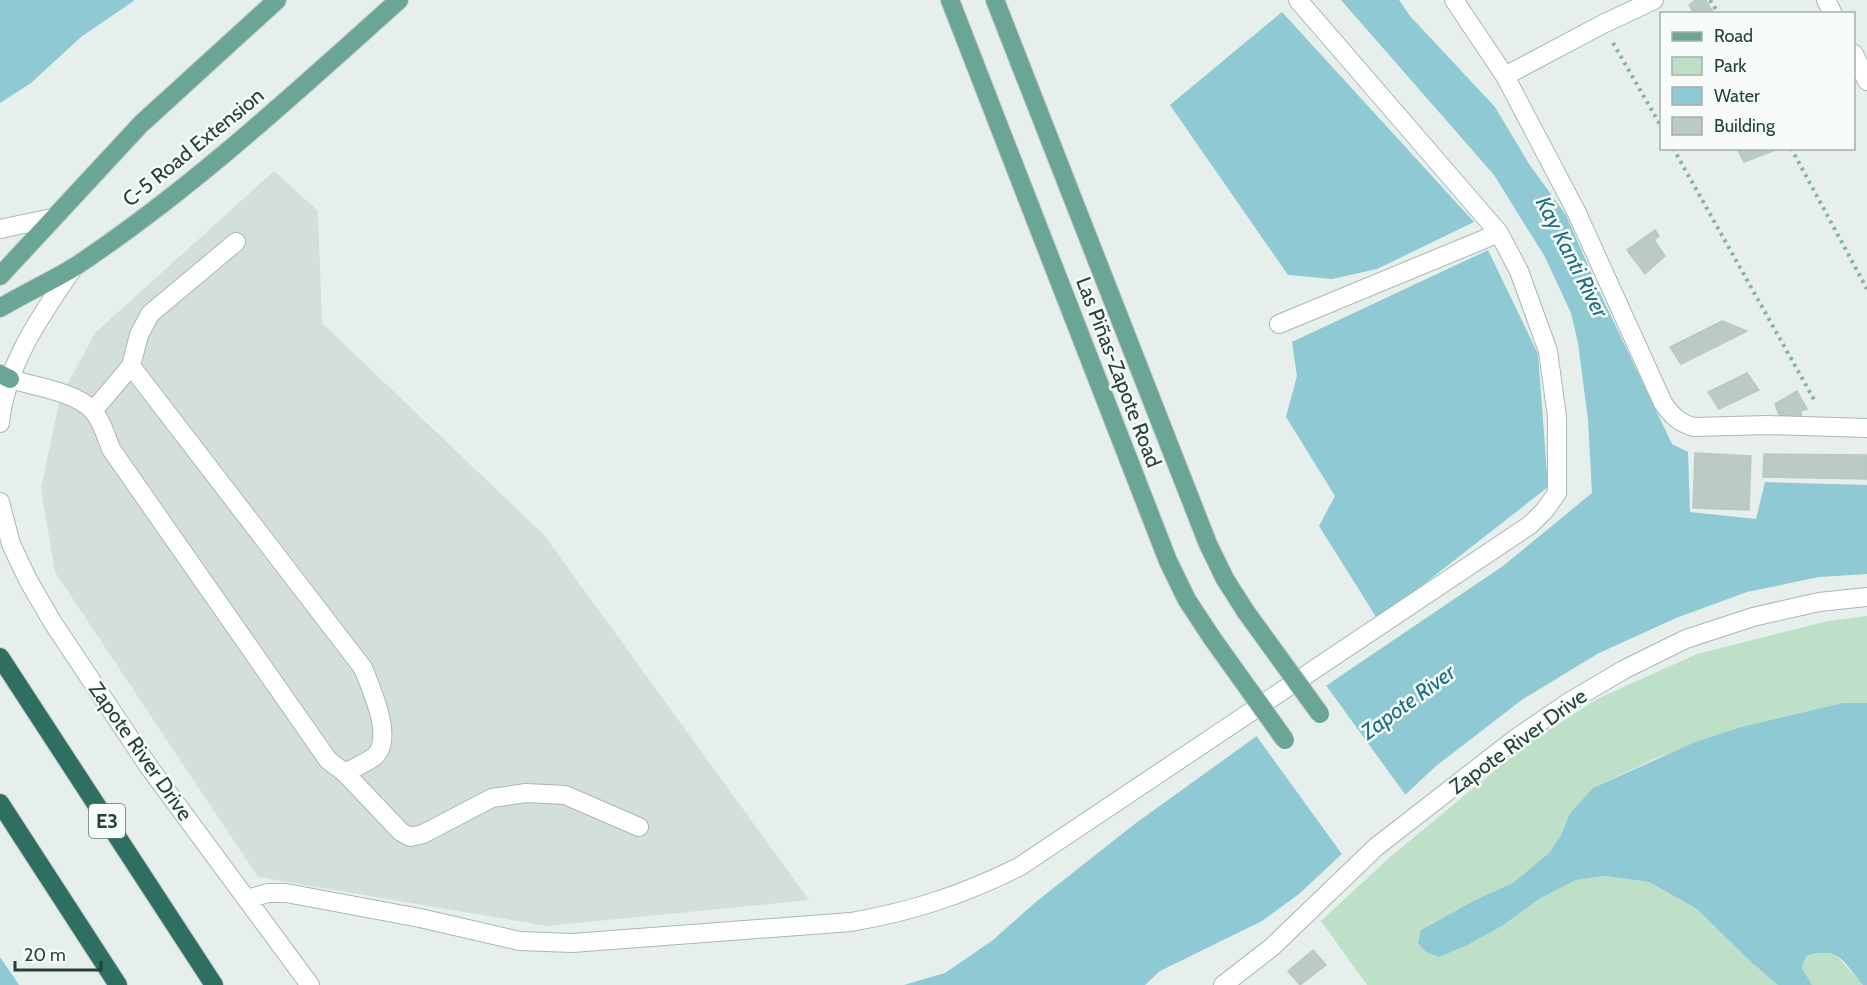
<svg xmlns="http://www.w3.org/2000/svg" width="1867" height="985" viewBox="0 0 1867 985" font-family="Cabin,sans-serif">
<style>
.built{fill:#d4dfda}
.green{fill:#bfe0c8}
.water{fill:#8ec9d4}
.pier{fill:#e6efeb}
.building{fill:#bbcac4;stroke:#b8c9c2;stroke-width:1.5}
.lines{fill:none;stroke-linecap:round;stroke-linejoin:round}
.minor-casing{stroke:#a8b8b2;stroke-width:20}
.major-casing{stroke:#c2cac8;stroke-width:20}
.highway-casing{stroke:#c2cac8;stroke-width:20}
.path{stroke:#86b3a5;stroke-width:4;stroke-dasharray:3 4.5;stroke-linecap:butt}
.minor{stroke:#fff;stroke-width:18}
.major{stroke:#6aa596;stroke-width:18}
.highway{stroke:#2f6f62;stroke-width:18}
.major-bridge-casing{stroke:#c2cac8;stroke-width:20;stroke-linecap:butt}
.major-bridge{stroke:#6aa596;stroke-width:18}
.labels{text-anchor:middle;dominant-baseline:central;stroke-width:5;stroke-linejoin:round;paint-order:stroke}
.shield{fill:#f7fbf9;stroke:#637a73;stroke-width:1.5}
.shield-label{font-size:20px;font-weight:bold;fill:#24423a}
.street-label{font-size:21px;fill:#24423a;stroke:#f7fbf9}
.water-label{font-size:22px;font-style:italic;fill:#1c6f80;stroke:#f7fbf9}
</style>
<rect width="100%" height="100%" fill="#e6efeb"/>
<path class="built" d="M274 171 318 211 322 323 544 535 809 900 547 926 258 877 55 572 41 489 60 398 95 333Z"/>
<path class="green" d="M1867 616V703H1842L1741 727 1654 759 1593 788 1570 813 1561 835 1549 853 1512 884 1475 900 1421 930 1426 952 1439 957 1466 946 1502 926 1539 899 1576 880 1605 876 1649 882 1697 909 1751 962 1778 985H1367L1321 921 1389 858 1523 747 1597 699 1697 654 1828 621Z
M1822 952 1835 954 1863 985H1812L1802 969 1806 956Z"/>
<path class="water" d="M0 0H135L81 37 31 83 0 103Z
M1341 0H1399L1410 16 1495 107 1529 164 1566 215 1600 293 1672 444 1688 452 1690 512 1756 519 1765 482 1867 485V574L1819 577 1747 592 1676 618 1599 653 1523 699 1436 766 1299 894 1262 921 1160 971 1145 985H904L945 973 993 940 1037 901 1136 823 1336 679 1503 566 1592 493 1588 420 1578 343 1571 313 1545 257 1494 175Z
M1282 12 1474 222 1377 269 1332 279 1288 275 1170 105Z
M1488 250 1538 354 1548 487 1378 620 1319 526 1335 496 1286 417 1297 376 1292 342Z
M1842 703H1867V985H1863C1842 961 1840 946 1806 956L1802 968 1812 985H1778L1751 962 1697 909 1649 882 1605 876 1576 880 1539 899 1502 926 1466 946 1439 957 1426 952 1418 943 1421 930 1475 900 1513 883 1549 853 1561 835 1570 813 1593 788 1693 743 1741 727Z
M0 957 19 985H0Z"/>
<path class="pier" d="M1325 684 1407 797 1344 857 1255 734Z"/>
<path class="building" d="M1696 0H1706L1714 14H1694L1689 5Z
M1737 148H1774L1775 150 1744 162Z
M1655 230 1659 236 1654 240 1665 256 1645 274 1627 250Z
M1722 321 1747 331 1681 364 1670 347Z
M1747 373 1759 390 1719 409 1708 392Z
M1797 391 1807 409 1801 411V417L1781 420 1775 404Z
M1695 453 1751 456 1749 510 1693 508Z
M1764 454 1867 455V479L1763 477Z
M1313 950 1326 965 1300 985 1288 971Z"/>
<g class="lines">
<defs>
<path id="minor" d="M1454 0 1505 76 1576 211 1663 403C1672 416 1679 423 1694 427L1767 425 1867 428
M1826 0 1833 14
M1854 54 1867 81
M1505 76 1603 24 1654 0
M0 229 52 218
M1279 324 1499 233
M131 366 363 668C371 689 395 739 374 757 365 763 354 768 345 773
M10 379C33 386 77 392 93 411 102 421 106 436 111 449L328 760 345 773 401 832 410 837 423 834 492 798 526 793 565 795 639 827
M93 411 131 366 139 335 150 314 236 242
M0 423C6 364 41 315 74 267
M0 502 11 544 28 580 53 623 149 767 310 985
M247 899 268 893H286L420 918 520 941 572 943 851 922C914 911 962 895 1019 867L1530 525 1545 510 1557 493V417L1548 351 1519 271 1499 233 1298 0
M1223 985 1272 947 1376 847 1515 739 1569 702 1625 669 1686 639 1753 617 1819 602 1867 597"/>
<path id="major" d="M950 0 1168 561 1187 600 1212 638
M995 0 1208 544 1225 579 1246 612
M0 276 141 124 277 0
M0 308C25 293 52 281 76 266 193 188 295 93 399 0
M0 374 10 379"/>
<path id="highway" d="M0 657 214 985
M0 803 118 985"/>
</defs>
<use href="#minor" class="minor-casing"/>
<use href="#major" class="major-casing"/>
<use href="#highway" class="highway-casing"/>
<path class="path" d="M1710 0 1719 14
M1613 43 1662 128
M1673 148 1816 403
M1791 148 1867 289"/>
<use href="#minor" class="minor"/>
<use href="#major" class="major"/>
<use href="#highway" class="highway"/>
<defs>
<path id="major-bridge" d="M1246 612 1320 714
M1212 638 1285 740"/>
</defs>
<use href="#major-bridge" class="major-bridge-casing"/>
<use href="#major-bridge" class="major-bridge"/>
</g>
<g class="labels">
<rect class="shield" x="89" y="804" width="36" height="34" rx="4.5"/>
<g class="shield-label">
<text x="107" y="821">E3</text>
</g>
<g class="street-label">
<text transform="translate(193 147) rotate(-39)">C-5 Road Extension</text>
<text transform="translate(1119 372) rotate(69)">Las Piñas-Zapote Road</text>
<text transform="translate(1518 741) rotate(-36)">Zapote River Drive</text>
<text transform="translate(141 751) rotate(55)">Zapote River Drive</text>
</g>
<g class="water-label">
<text transform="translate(1572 257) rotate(63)">Kay Kanti River</text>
<text transform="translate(1408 702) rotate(-36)">Zapote River</text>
</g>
</g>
<rect x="1660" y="12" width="195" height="138" fill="#f7fbf9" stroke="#a3b1ad" stroke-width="1.5"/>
<rect x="1672" y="32" width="30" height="9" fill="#6aa596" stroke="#a3b1ad" stroke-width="1.5"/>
<text x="1714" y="42" font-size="18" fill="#24423a">Road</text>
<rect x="1672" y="57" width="30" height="18" fill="#bfe0c8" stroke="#a3b1ad" stroke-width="1.5"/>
<text x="1714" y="72" font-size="18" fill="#24423a">Park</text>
<rect x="1672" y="87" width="30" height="18" fill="#8ec9d4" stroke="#a3b1ad" stroke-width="1.5"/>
<text x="1714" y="102" font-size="18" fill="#24423a">Water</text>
<rect x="1672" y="117" width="30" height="18" fill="#bbcac4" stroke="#a3b1ad" stroke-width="1.5"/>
<text x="1714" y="132" font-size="18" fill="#24423a">Building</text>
<path d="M15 961v9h86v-9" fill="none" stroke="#24423a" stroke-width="3"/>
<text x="24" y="961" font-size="18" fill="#24423a" stroke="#f7fbf9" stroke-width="4.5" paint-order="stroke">20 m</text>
</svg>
